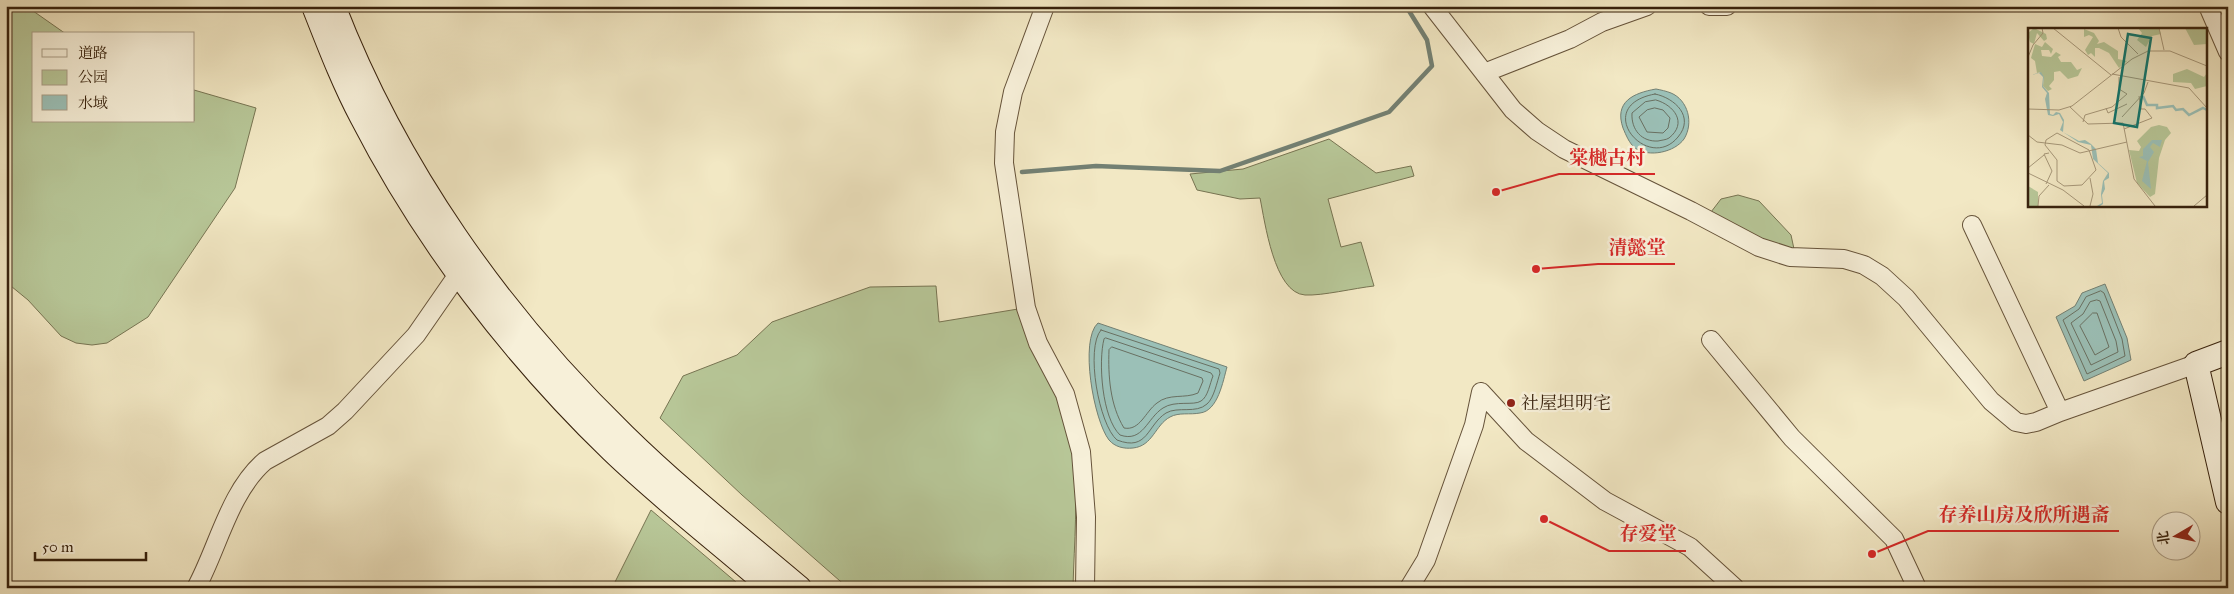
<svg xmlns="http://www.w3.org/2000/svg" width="2234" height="594" viewBox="0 0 2234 594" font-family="'IM FELL Great Primer','Noto Serif SC',serif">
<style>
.green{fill:#b7c697;stroke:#777452}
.water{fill:#9bc0b7;stroke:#738073}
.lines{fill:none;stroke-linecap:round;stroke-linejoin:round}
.shore{stroke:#697062;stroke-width:1}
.stream{stroke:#738073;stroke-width:4.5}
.street-casing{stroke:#66533a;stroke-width:20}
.secondary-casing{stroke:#37210c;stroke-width:26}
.street{stroke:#f7f0d9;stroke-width:18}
.secondary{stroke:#f7f0d9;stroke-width:24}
.poi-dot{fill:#8f2418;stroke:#f7f0d9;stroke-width:2}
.labels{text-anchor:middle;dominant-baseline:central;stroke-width:5;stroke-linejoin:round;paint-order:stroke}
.poi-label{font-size:18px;fill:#37210c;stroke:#f7f0d9;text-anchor:start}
.inset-river{fill:none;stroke:#9bc0b7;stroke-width:2.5}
.inset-road{fill:none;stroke:#a7987a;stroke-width:1}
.view{fill:#0f766e;fill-opacity:0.15;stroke:#0f766e;stroke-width:2.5}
.inset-edge{fill:none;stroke:#37210c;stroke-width:2.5}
.leader{fill:none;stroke:#d62828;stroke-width:2}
.callout-dot{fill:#d62828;stroke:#f7f0d9;stroke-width:2}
.callout-label{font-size:19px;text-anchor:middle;font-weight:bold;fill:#d62828;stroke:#f7f0d9;stroke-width:5;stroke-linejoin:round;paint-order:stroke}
</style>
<rect width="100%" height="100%" fill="#f2e8c4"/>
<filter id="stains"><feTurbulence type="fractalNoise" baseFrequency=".004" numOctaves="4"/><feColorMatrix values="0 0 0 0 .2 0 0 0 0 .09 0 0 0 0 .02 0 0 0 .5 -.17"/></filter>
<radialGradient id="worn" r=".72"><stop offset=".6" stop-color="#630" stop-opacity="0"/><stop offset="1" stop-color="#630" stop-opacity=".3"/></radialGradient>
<path class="green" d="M6 6H26L66 34H34V121H194V90L256 108 235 188 148 317 107 343 92 345 76 343 61 336 28 300 6 282Z
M1329 139 1376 173 1411 166 1414 176 1328 199 1341 247 1361 242 1374 286C1355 288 1322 296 1305 295 1274 293 1265 222 1260 198L1240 199 1197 190 1190 174 1243 169Z
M1738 195 1759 201 1791 235 1794 249 1768 243 1711 212 1721 199Z
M936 286 939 322 1018 309C1037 355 1063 402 1072 451 1079 495 1074 543 1073 588H848L742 495 660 418 683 376 737 355 772 322 870 287Z
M651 510 743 588H612Z"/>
<path class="water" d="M1656 89C1661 90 1666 91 1671 93 1688 100 1694 123 1684 139 1675 152 1649 158 1635 148 1629 143 1626 135 1623 128 1614 102 1633 93 1656 89Z
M2105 284 2127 338 2131 360 2084 381 2056 317 2075 306 2082 293Z
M1098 323 1227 367C1223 381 1218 411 1200 413 1190 415 1179 412 1170 417 1155 425 1153 446 1133 448 1124 449 1115 447 1109 440 1094 421 1079 340 1098 323Z"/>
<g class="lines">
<path class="shore" d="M1655 94C1675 98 1695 117 1678 137 1648 174 1590 106 1655 94Z
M1656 100C1674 105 1688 123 1669 138 1666 140 1662 140 1658 141 1642 142 1631 130 1632 113L1645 102Z
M1655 108 1663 110 1670 118 1668 128 1663 133 1647 132 1639 117 1647 110Z
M2101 291 2104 293 2122 339 2125 356 2087 374 2063 320 2079 309 2086 297Z
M2097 300 2100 301 2116 341 2118 352 2091 365 2071 323 2083 314 2090 302Z
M2093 313H2097L2109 347 2095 355 2080 326Z
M1101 330 1219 369 1220 373C1217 382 1214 398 1207 404 1196 414 1178 406 1166 413 1147 425 1148 452 1117 440 1099 425 1085 348 1101 330Z
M1106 338 1211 373 1213 376C1210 383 1208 397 1201 401 1194 406 1175 400 1163 408 1147 418 1143 443 1120 435 1102 418 1098 362 1104 339Z
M1112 347 1202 378 1203 381 1198 393C1185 399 1169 393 1157 403 1145 412 1140 431 1124 428 1110 405 1108 376 1109 350Z"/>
<path class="stream" d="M1022 172 1096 166 1220 171 1389 112 1432 66 1427 40 1406 6"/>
<defs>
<path id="street" d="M1045 6 1013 92 1005 132 1004 163 1026 308 1038 343 1065 394 1081 452 1086 517 1085 588
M1432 6 1513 110 1537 131 1564 149 1691 211 1759 247 1790 257 1844 259 1864 265 1882 276 1906 298 1991 401 2016 422 2026 424 2036 422 2060 412
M1709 6H1727
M2208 6 2228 52
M1484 73 1570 39 1602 22 1647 6
M1972 225 2060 412 2196 364
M1711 340 1792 438 1894 539 1917 588
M1481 392 1526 441 1605 501 1690 547 1735 588
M196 588C218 548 229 492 265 461L328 426 345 411 416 335 459 273
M1409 588 1426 560 1474 425 1481 392"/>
<path id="secondary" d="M314 6C329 44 343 81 362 117 425 240 513 354 612 450 663 499 719 542 772 588
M333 6C396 169 499 315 624 436 679 490 740 538 799 588
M2228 352 2196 364 2228 502"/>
</defs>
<use href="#street" class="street-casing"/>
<use href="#secondary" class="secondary-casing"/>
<use href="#street" class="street"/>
<use href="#secondary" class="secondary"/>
</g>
<circle class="poi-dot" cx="1511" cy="403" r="5"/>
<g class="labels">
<g class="poi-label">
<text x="1521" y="403">社屋坦明宅</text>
</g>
</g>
<g transform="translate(2028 28)">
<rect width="179" height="179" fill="#f2e8c4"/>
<path d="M6 0 18 6 19 11 16 13 9 5 6 16 2 14 0 5ZM110 0H131L133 6 124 8 118 19 109 12 114 5ZM157 0H179V16L166 17ZM56 1 66 5 71 13 69 16 76 14 90 23V31L99 33 91 40 81 25 71 20H67V29L63 25 60 27 57 22 65 9 61 7 56 9ZM17 14 25 21 23 26 21 22H13L14 28 23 29 28 24 33 27 30 29 33 34H43L49 42 54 40 50 48 40 51 32 43 26 44V52L21 58 24 61 20 63 15 58 16 50 12 44 9 45 7 33 3 30 7 16 14 19ZM159 41 176 49 179 45V58L167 61 163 55 145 54V46ZM131 97 139 99 143 105 137 112 131 130 127 166 122 169 109 155 101 122 111 123 113 119 109 113 123 99ZM0 158 10 164V178H0Z" fill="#b7c697"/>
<path d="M13 44 16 49 15 58 21 65 22 86 25 87 28 84 32 85 36 92 35 104 51 113 57 112 63 116 68 121 70 135 81 145V150L76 153 77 161 74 167 75 176 72 178H69L74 175 73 166 75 153 80 145 65 131 63 117 50 114 32 102 35 94 31 86 25 88 20 87 17 71 19 65 14 59 15 49 11 45 0 48ZM124 112H134L132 119 125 115 122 119 126 124 120 134 123 161 114 153 119 133 111 129 115 128V121Z" fill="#9bc0b7"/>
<path class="inset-river" d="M115 68 119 77H129V80L145 78 148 82 155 81 161 87 175 80 179 82"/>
<path class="inset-road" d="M25 0 83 47M90 0 93 9 110 26M131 0 136 22M0 29 5 17 15 5 14 0M84 46 161 60 179 80M42 79 60 96 95 95 106 151 127 178M78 80 80 85 99 76M0 81 31 82 44 78 104 31 120 23H142L179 38M94 89 116 65 120 54M55 94 57 87 84 79 99 66 91 61V49M96 101 124 90 117 81H113L111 68M29 105 61 122 68 142 54 157 36 158 29 153V132L17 117 18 112ZM0 107 9 114 34 117 52 125 99 114M0 140 16 127M0 145 35 162 56 178M18 156 24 143 16 126 21 125M10 178 11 168 21 157M62 178 65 166 62 150M166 178 179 167"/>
<path class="view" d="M100 6 123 10 109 99 86 95Z"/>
<rect width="179" height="179" class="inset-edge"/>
</g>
<path class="leader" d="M1496 192L1559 174H1655M1536 269L1598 264H1675M1872 554L1928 531H2119M1544 519L1609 551H1686"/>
<g class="callout-dot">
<circle cx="1496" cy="192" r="5"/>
<circle cx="1536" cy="269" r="5"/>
<circle cx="1872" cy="554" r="5"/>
<circle cx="1544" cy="519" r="5"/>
</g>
<g class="callout-label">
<text x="1607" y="164">棠樾古村</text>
<text x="1637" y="254">清懿堂</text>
<text x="2024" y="521">存养山房及欣所遇斋</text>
<text x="1648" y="540">存爱堂</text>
</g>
<rect width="2234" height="594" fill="none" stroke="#f2e8c4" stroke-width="25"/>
<rect x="8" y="8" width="2219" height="579" fill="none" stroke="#37210c" stroke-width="2.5"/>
<rect x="12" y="12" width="2209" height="569" fill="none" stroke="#37210c"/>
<rect x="32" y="32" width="162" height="90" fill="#f7f0d9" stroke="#aa9d87"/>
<rect x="42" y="49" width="25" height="8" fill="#f7f0d9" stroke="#aa9d87"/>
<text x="78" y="58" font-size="15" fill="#37210c">道路</text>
<rect x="42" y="70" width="25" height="15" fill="#b7c697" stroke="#aa9d87"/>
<text x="78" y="82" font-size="15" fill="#37210c">公园</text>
<rect x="42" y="95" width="25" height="15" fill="#9bc0b7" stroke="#aa9d87"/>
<text x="78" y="108" font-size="15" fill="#37210c">水域</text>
<g transform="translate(2176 536) rotate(261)"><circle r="24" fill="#f7f0d9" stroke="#aa9d87"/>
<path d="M0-4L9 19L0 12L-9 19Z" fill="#8f2418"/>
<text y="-8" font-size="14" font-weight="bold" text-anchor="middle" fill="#37210c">北</text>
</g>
<path d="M35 552v8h111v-8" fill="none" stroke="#37210c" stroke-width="2.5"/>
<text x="42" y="552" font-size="15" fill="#37210c" stroke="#f7f0d9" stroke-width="4" paint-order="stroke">50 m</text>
<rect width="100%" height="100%" filter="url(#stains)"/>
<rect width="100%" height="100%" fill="url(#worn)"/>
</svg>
